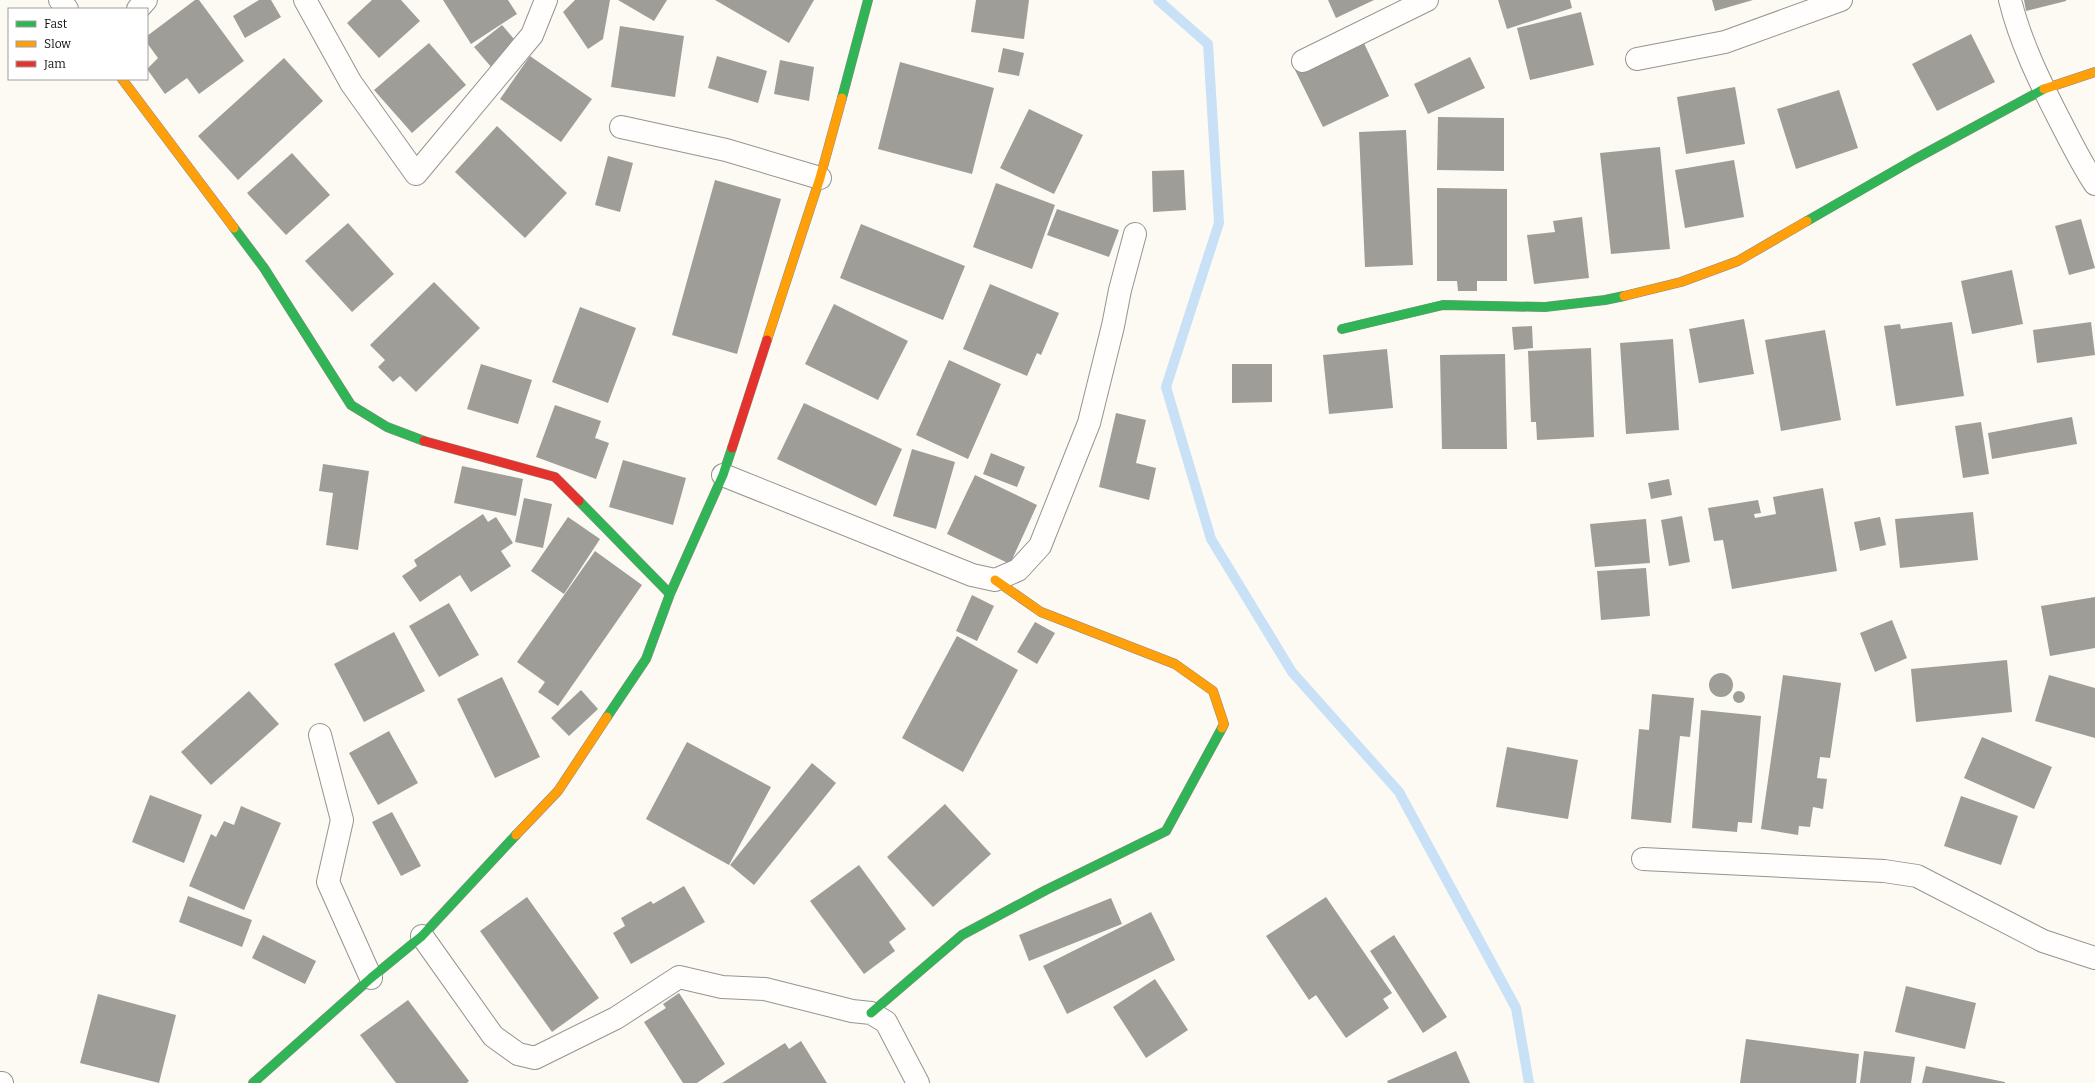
<svg xmlns="http://www.w3.org/2000/svg" width="2095" height="1083" viewBox="0 0 2095 1083" font-family="Bitter,serif">
<style>
.lines{fill:none;stroke-linecap:round;stroke-linejoin:round}
.stream{stroke:#c8e1f6;stroke-width:10}
.building{fill:#9f9d98}
.street-casing{stroke:#959491;stroke-width:24}
.fast-casing{stroke:#8c8b87;stroke-width:10}
.slow-casing{stroke:#8c8b87;stroke-width:10}
.jam-casing{stroke:#8c8b87;stroke-width:10}
.street{stroke:#fffefd;stroke-width:22}
.fast{stroke:#30b455;stroke-width:9}
.slow{stroke:#ff9f0a;stroke-width:9}
.jam{stroke:#e5322d;stroke-width:9}
</style>
<rect width="100%" height="100%" fill="#fcfaf2"/>
<g class="lines">
<path class="stream" d="M1158 0 1208 44 1219 223 1166 387 1211 539 1292 672 1399 792 1516 1008 1529 1083"/>
</g>
<path class="building" d="M195 0H199L244 61 199 94 187 78 165 94 147 69 158 58 147 43V36Z
M259 0H271L281 17 245 38 233 16Z
M372 0H401L420 21 379 58 347 23Z
M443 0H508L517 14 471 44Z
M575 0H610L603 39 588 49 563 12Z
M618 0H667L654 21Z
M715 0H814L789 43Z
M976 0H1029L1024 39 971 32Z
M1328 0H1374L1336 18Z
M1498 0H1570L1572 8 1507 29Z
M1712 0H1753L1715 11Z
M2024 0H2066V1L2026 11Z
M1581 12 1594 65 1530 80 1517 28Z
M502 25 520 46 492 68 474 47Z
M620 26 684 36 675 97 611 87Z
M1971 34 1995 82 1937 111 1912 64Z
M1362 39 1389 96 1323 127 1295 70Z
M429 43 466 85 412 133 374 90Z
M1003 48 1024 53 1019 76 998 72Z
M530 56 592 99 561 142 500 99Z
M717 56 767 71 758 103 708 88Z
M1470 57 1485 88 1428 114 1414 84Z
M284 58 323 101 238 180 198 136Z
M780 60 814 67 809 101 774 94Z
M900 62 994 88 972 174 878 149Z
M1735 87 1745 144 1686 154 1677 97Z
M1839 90 1858 148 1796 169 1777 109Z
M1029 109 1083 135 1054 194 1000 168Z
M1438 117 1504 118V171L1437 170Z
M497 126 567 193 525 238 455 172Z
M1406 130 1413 265 1365 267 1359 132Z
M1660 147 1670 249 1611 254 1600 153Z
M292 153 330 195 286 235 247 193Z
M608 156 633 163 620 212 595 205Z
M1734 160 1744 217 1685 228 1675 170Z
M1184 170 1186 210 1153 212 1152 171Z
M715 180 781 199 737 354 672 335Z
M996 183 1055 205 1032 269 973 247Z
M1437 188 1507 189V281H1477V291H1458L1457 281H1437Z
M1057 209 1119 230 1109 257 1047 235Z
M1582 217 1589 278 1534 284 1527 235 1555 232 1553 221Z
M2081 219 2095 268 2069 275 2055 226Z
M348 223 394 274 352 312 305 261Z
M861 224 965 266 943 320 840 278Z
M2012 270 2023 324 1972 334 1961 281Z
M434 282 480 328 416 392 400 376 393 382 378 367 385 360 370 345Z
M990 284 1059 313 1041 355 1037 353 1027 376 963 349Z
M834 304 908 341 878 400 805 364Z
M580 307 636 328 608 403 552 382Z
M1744 319 1754 374 1699 383 1689 329Z
M1952 322 1964 396 1896 406 1884 326 1900 324 1901 329Z
M2091 322 2095 355 2037 363 2033 330Z
M1532 326 1533 348 1514 350 1512 327Z
M1825 330 1841 420 1781 431 1765 340Z
M1673 339 1679 430 1626 434 1620 343Z
M1591 348 1594 437 1537 440 1536 422H1531L1528 351Z
M1387 349 1393 408 1329 414 1323 355Z
M1505 354 1507 449H1442L1440 355Z
M949 360 1001 384 968 459 916 435Z
M481 364 532 380 518 424 467 409Z
M1232 364H1272V402L1232 403Z
M804 403 902 449 876 506 777 459Z
M555 405 601 421 595 438 609 443 596 479 536 457Z
M1116 413 1146 420 1136 463 1156 468 1149 500 1099 487Z
M2072 417 2077 444 1992 459 1988 433Z
M1981 422 1989 474 1963 478 1955 426Z
M912 449 955 462 936 529 893 516Z
M991 453 1025 467 1017 487 983 474Z
M623 460 686 478 673 525 609 507Z
M323 464 369 471 358 550 326 545 333 493 319 491Z
M462 466 523 479 516 516 454 503Z
M975 475 1037 505 1010 564 947 534Z
M1669 479 1672 495 1651 499 1648 483Z
M1823 488 1837 571 1732 589 1723 540 1714 541 1708 508 1758 500 1761 513 1754 514 1755 518 1776 514 1773 497Z
M524 498 552 504 543 548 515 542Z
M1973 512 1978 560 1900 568 1895 519Z
M483 514 488 522 496 517 513 543 501 551 511 566 471 592 460 575 420 602 402 576 417 566 414 560Z
M1682 516 1690 562 1669 566 1661 520Z
M568 517 600 539 564 594 531 571Z
M1880 517 1886 545 1860 551 1854 522Z
M1646 519 1650 563 1595 567 1590 524Z
M595 551 642 585 558 706 538 692 545 682 517 662Z
M1646 568 1650 616 1601 620 1597 571Z
M972 595 994 606 977 641 956 631Z
M2095 597V648L2050 656 2041 606Z
M449 603 479 655 439 677 409 626Z
M1892 620 1907 658 1875 672 1860 633Z
M1035 622 1055 633 1037 664 1017 652Z
M394 632 425 691 364 722 334 664Z
M957 636 1018 670 963 772 902 738Z
M2007 660 2012 712 1916 722 1911 669Z
M1709 685a12 12 0 1 1 24 0a12 12 0 1 1-24 0Z
M1783 675 1841 683 1830 758 1820 757 1817 778 1827 779 1823 809 1813 807 1810 827 1799 826 1798 835 1761 829Z
M2049 675 2095 688V738L2035 721Z
M502 677 540 757 495 778 457 699Z
M581 690 598 709 569 736 551 718Z
M1733 697a6 6 0 1 1 12 0a6 6 0 1 1-12 0Z
M249 691 279 724 211 785 181 752Z
M1652 694 1694 698 1690 737 1680 736 1671 823 1631 819 1639 729 1649 730Z
M1701 710 1761 716 1752 823 1738 822 1737 832 1692 828Z
M389 731 418 783 378 805 349 753Z
M1982 737 2052 767 2034 809 1964 778Z
M687 742 771 787 729 865 646 819Z
M1507 747 1578 760 1568 819 1496 807Z
M812 763 836 783 754 885 730 865Z
M150 795 202 815 184 863 132 842Z
M1961 796 2018 816 2001 865 1944 846Z
M945 804 991 854 933 907 887 857Z
M241 806 281 823 244 910 189 886 211 834 216 837 224 821 234 825Z
M392 812 421 866 401 876 372 822Z
M859 865 906 929 889 942 895 951 864 974 810 901Z
M684 886 705 922 631 964 613 933 625 926 621 918 651 901 653 904Z
M188 896 252 920 242 947 179 922Z
M527 897 599 998 552 1032 480 931Z
M1326 897 1392 993 1383 999 1389 1008 1346 1038 1316 995 1309 1000 1266 936Z
M1111 898 1122 924 1029 961 1019 935Z
M1151 912 1175 960 1067 1014 1043 966Z
M263 935 316 961 305 984 252 958Z
M1394 935 1447 1017 1423 1033 1370 951Z
M1155 979 1188 1030 1146 1058 1113 1007Z
M1906 986 1976 1003 1965 1049 1895 1032Z
M679 993 725 1064 697 1083H683L644 1022 666 1008 663 1004Z
M98 994 176 1015 159 1083 80 1063Z
M408 1000 469 1081 467 1083H396L360 1035Z
M1746 1039 1859 1054 1856 1083H1740Z
M801 1041 827 1083H722L785 1043 789 1049Z
M1456 1051 1470 1083H1388L1387 1081Z
M1864 1051 1915 1057 1911 1083H1860Z
M1926 1066 2005 1082V1083H1922Z"/>
<g class="lines">
<defs>
<path id="street" d="M60 0 67 9
M305 0 351 83 416 174 532 35 546 0
M2010 0C2020 41 2039 80 2058 117 2070 140 2081 163 2095 184
M138 9 146 0
M1637 59 1725 42 1841 0
M1303 61 1427 0
M621 127 726 150 820 178
M723 475 972 575 995 580 1018 570 1040 546 1089 423 1113 326 1120 290 1135 234
M320 735 342 820 328 882 371 978
M1643 859 1884 871 1917 876 2043 941 2095 958
M422 936 493 1036 518 1054 535 1058 616 1018 679 977 722 987 765 989 852 1011 871 1013 886 1022 918 1083
M0 1083H2"/>
<path id="fast" d="M842 98 868 0
M1807 221 1915 159 2044 89
M234 228 264 268 351 405 387 427 424 441
M1342 329 1443 305 1545 307 1605 300 1624 296
M579 501 670 594
M607 717 646 659 670 594 723 475 732 448
M871 1013 962 935 1046 890 1166 831 1222 728
M253 1083 371 978 422 936 516 835"/>
<path id="slow" d="M122 79 234 228
M2044 89 2095 72
M1624 296 1681 282 1738 261 1807 221
M767 340 820 178 842 98
M995 580 1041 612 1175 664 1213 691 1224 724 1222 728
M516 835 558 791 607 717"/>
<path id="jam" d="M424 441 555 477 579 501
M732 448 767 340"/>
</defs>
<use href="#street" class="street-casing"/>
<use href="#fast" class="fast-casing"/>
<use href="#slow" class="slow-casing"/>
<use href="#jam" class="jam-casing"/>
<use href="#street" class="street"/>
<use href="#fast" class="fast"/>
<use href="#slow" class="slow"/>
<use href="#jam" class="jam"/>
</g>
<rect x="8" y="8" width="140" height="72" fill="#ffffff" stroke="#9f9f9f"/>
<rect x="16" y="21" width="20" height="6" fill="#30b455" stroke="#9f9f9f"/>
<text x="44" y="28" font-size="12" fill="#0e0e0e">Fast</text>
<rect x="16" y="41" width="20" height="6" fill="#ff9f0a" stroke="#9f9f9f"/>
<text x="44" y="48" font-size="12" fill="#0e0e0e">Slow</text>
<rect x="16" y="61" width="20" height="6" fill="#e5322d" stroke="#9f9f9f"/>
<text x="44" y="68" font-size="12" fill="#0e0e0e">Jam</text>
</svg>
